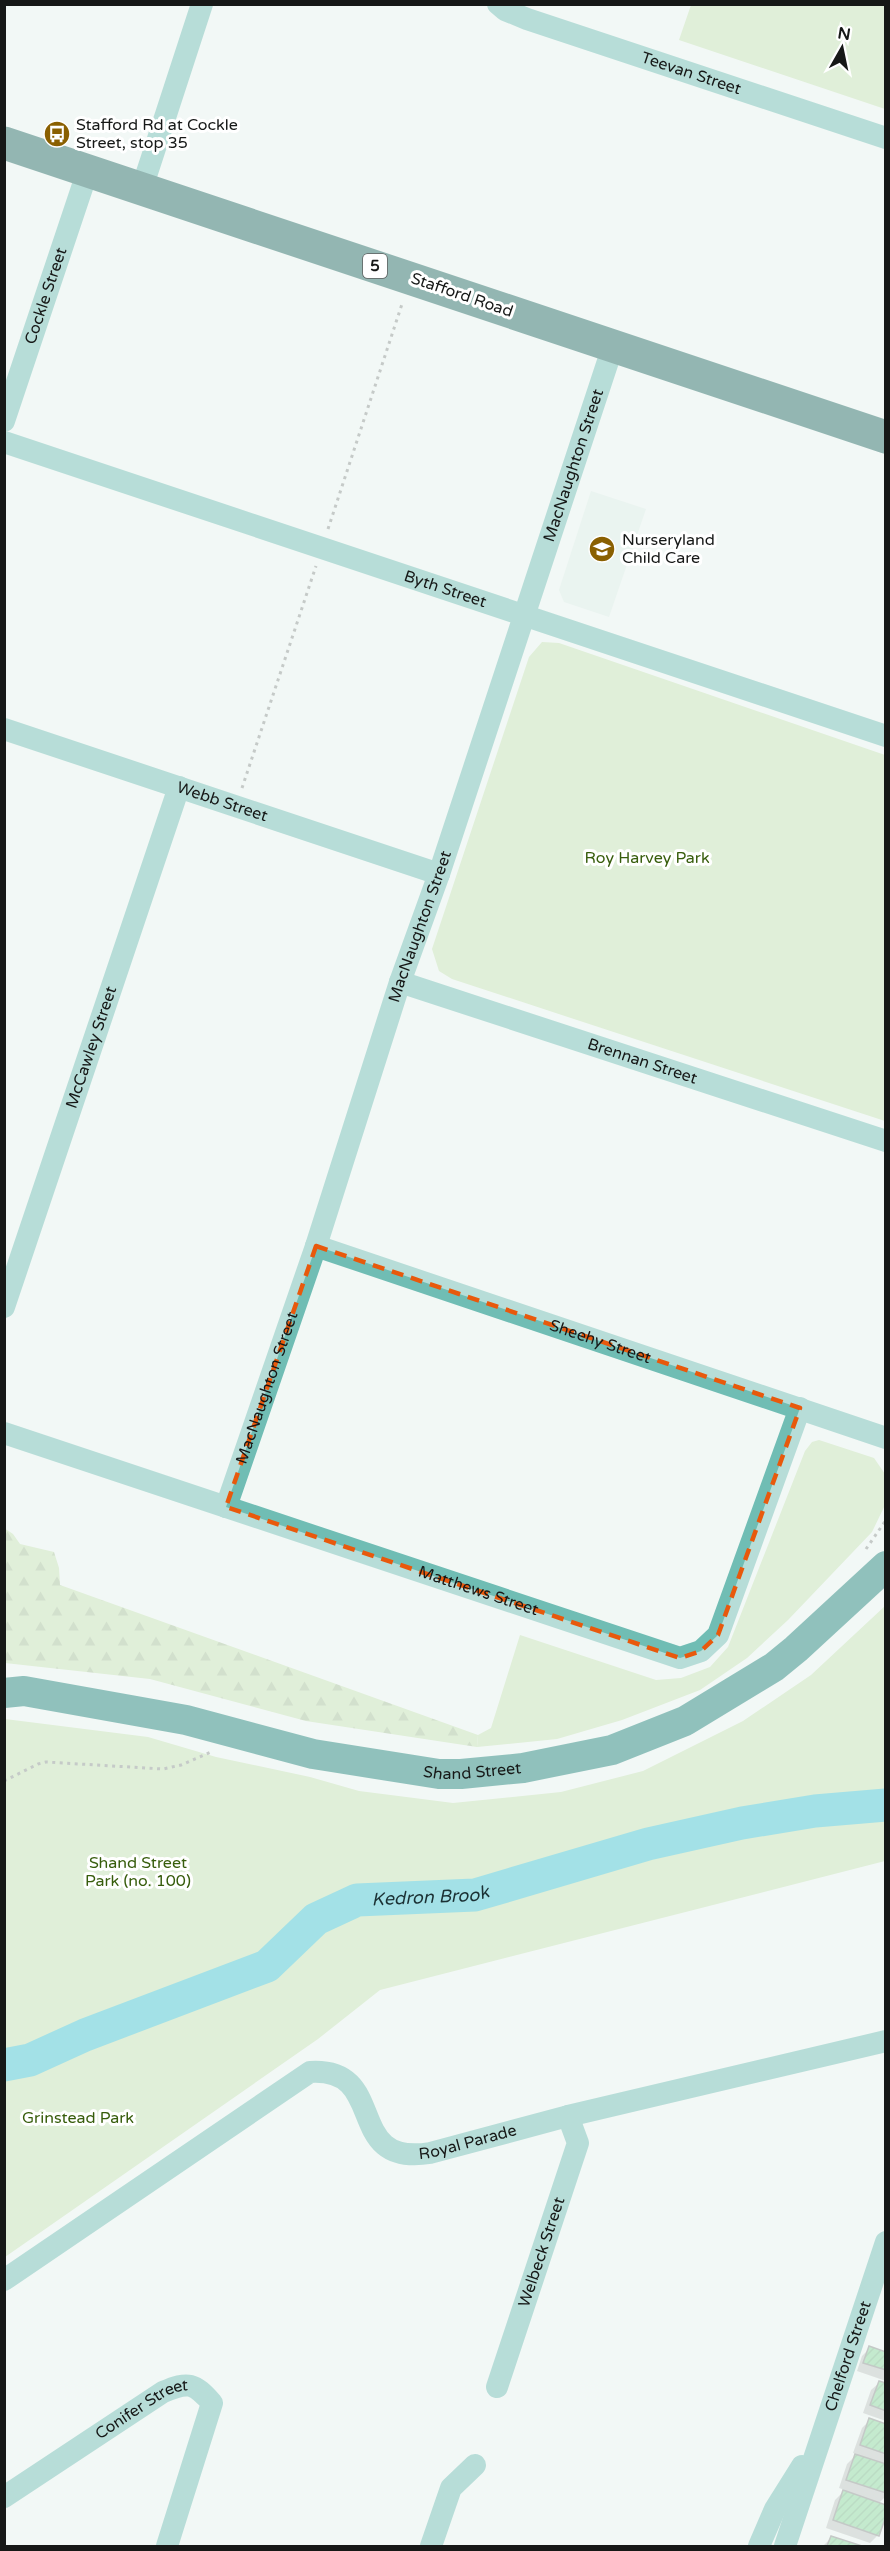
<svg xmlns="http://www.w3.org/2000/svg" width="890" height="2551" viewBox="0 0 890 2551" font-family="'Varela Round',sans-serif">
<style>
.built{fill:#e0efe9}
.forest{fill:url(#forest-firs)}
.green{fill:#c9e4b5}
.shadow{fill:#0003}
.lines{fill:none;stroke-linecap:round;stroke-linejoin:round}
.river{stroke:#43c6d4;stroke-width:33}
.building{fill:url(#building-hatch);stroke:#8d918e;stroke-width:1.5}
.path{stroke:#8f9391;stroke-width:3;stroke-dasharray:3 4.5;stroke-linecap:butt}
.minor{stroke:#70bdb4;stroke-width:22}
.major{stroke:#1a7f77;stroke-width:30}
.highway{stroke:#206660;stroke-width:33}
.marked{fill:none;stroke:#e8590c;stroke-width:4.5;stroke-dasharray:12 8;stroke-linejoin:round}
.labels{text-anchor:middle;dominant-baseline:central;stroke-width:6;stroke-linejoin:round;paint-order:stroke}
.shield{fill:#fff;stroke:#5c5d5d;stroke-width:1.5}
.shield-label{font-size:15px;font-weight:bold;fill:#161817}
.street-label{font-size:16px;fill:#161817;stroke:#fff}
.poi-label{font-size:16px;fill:#161817;stroke:#fff;text-anchor:start}
.park-label{font-size:16px;fill:#375d0c;stroke:#fff}
.water-label{font-size:18px;font-style:italic;fill:#1b3134;stroke:#fff}
</style>
<defs>
<pattern id="forest-firs" width="22" height="20" patternUnits="userSpaceOnUse" patternTransform="scale(1.5)"><rect width="22" height="20" fill="#c9e4b5"/><path d="M5 1l3.5 6h-7zM16 11l3.5 6h-7z" fill="#acc39b"/></pattern>
<pattern id="building-hatch" width="6" height="6" patternUnits="userSpaceOnUse" patternTransform="scale(1.5)"><rect width="6" height="6" fill="#8cd99e"/><path d="M-1 1l2-2M0 6l6-6M5 7l2-2" fill="none" stroke="#78ba87"/></pattern>
</defs>
<rect width="100%" height="100%" fill="#f2f8f5"/>
<path class="built" d="M591 491 646 509 609 617 564 602 559 590Z"/>
<path class="forest" d="M4 1528 13 1534 20 1544 54 1552 59 1568 60 1585 478 1735 477 1747 306 1721 150 1679 5 1663Z"/>
<path class="green" d="M691 5H885V109L679 40Z
M542 642 559 643 885 755V1121L452 979 439 971 432 949 529 657Z
M819 1440 874 1458 885 1474V1505L872 1532 788 1620 747 1658 700 1690 622 1720 557 1739 477 1747 478 1735 491 1728 520 1635 656 1680 681 1678 710 1667 728 1647 805 1451 812 1442Z
M885 1606V1861L380 1990 318 2039 5 2257V1719L148 1737 216 1757 310 1777 359 1791 414 1798 453 1803 561 1792 643 1771 743 1721 811 1675Z"/>
<path class="shadow" d="M870 2348 886 2354V2381L857 2371 862 2356Z
M879 2383 886 2385V2421L863 2413 871 2390Z
M870 2420 886 2425V2496L878 2504V2535L870 2543 826 2528 835 2500 845 2490 839 2488 847 2464 857 2454 853 2453 862 2428Z
M831 2538 857 2546H823Z"/>
<g class="lines">
<path class="river" id="s1" d="M4 2065 30 2060 85 2035 267 1966 316 1919 357 1900 475 1895 648 1844 742 1823 815 1811 886 1805"/>
</g>
<path class="building" d="M869 2346 886 2352V2370L863 2363Z
M879 2381 886 2383V2411L870 2405Z
M869 2418 886 2424V2454L860 2445Z
M855 2454 886 2464V2493L846 2480Z
M843 2490 886 2505V2516L879 2536 833 2520Z
M831 2536 862 2546H827Z"/>
<g class="lines">
<path class="path" d="M328 529 403 301
M242 788 316 566
M866 1549 886 1520
M4 1781 38 1764 46 1762 163 1769 181 1765 211 1752"/>
<g class="minor">
<path id="s2" d="M498 4 505 10 527 19 886 138"/>
<path d="M142 188 202 4"/>
<path id="s3" d="M4 421 88 170"/>
<path id="s4" d="M4 442 886 736"/>
<path id="s5" d="M4 729 439 874"/>
<path id="s6" d="M400 982 886 1141"/>
<path id="s7" d="M316 1246 886 1438"/>
<path id="s8" d="M4 1307 179 787"/>
<path id="s9" d="M4 1433 680 1658 701 1651 718 1635 800 1408"/>
<path id="s10" d="M226 1507 316 1246 400 982 439 874 613 346"/>
<path id="s11" d="M4 2280 310 2072C390 2067 342 2167 430 2153L568 2116 886 2041"/>
<path id="s12" d="M497 2387 578 2143 568 2116"/>
<path id="s13" d="M4 2497 163 2392C189 2381 194 2383 212 2403L167 2546"/>
<path d="M431 2546 451 2488 475 2465"/>
<path d="M759 2546 775 2509 802 2466"/>
<path id="s14" d="M785 2546 886 2242"/>
</g>
<path class="major" id="s15" d="M4 1693 24 1691 186 1720 313 1754 439 1774H461L523 1768 612 1750 685 1721 774 1667 796 1649 886 1566"/>
<path class="highway" d="M4 143 886 437"/>
</g>
<path d="M0 0H890V2551H0ZM316 1246 800 1408 718 1635 701 1651 680 1658 226 1507Z" fill="#f2f8f5" fill-opacity=".55" fill-rule="evenodd"/>
<path class="marked" d="M316 1246 800 1408 718 1635 701 1651 680 1658 226 1507Z"/>
<defs>
<symbol id="bus-disc" viewBox="-11 -11 22 22"><circle r="9.5" fill="#8a6001" stroke="#fff"/><path d="M-5-6H5V4H4V6H2V4H-2V6H-4V4H-5ZM-3.5-4V0h7V-4ZM-3.5 1.2v1.5H-2V1.2ZM2 1.2v1.5H3.5V1.2Z" fill="#fff"/></symbol>
<symbol id="school-disc" viewBox="-11 -11 22 22"><circle r="9.5" fill="#8a6001" stroke="#fff"/><path d="M0-5L7-2L0 1L-7-2ZM-4 1L0 2.5L4 1V4Q0 6-4 4Z" fill="#fff"/></symbol>
</defs>
<g fill-rule="evenodd">
<use href="#bus-disc" x="42" y="119" width="30" height="30"/>
<use href="#school-disc" x="587" y="534" width="30" height="30"/>
</g>
<g class="labels">
<rect class="shield" x="363" y="254" width="24" height="24" rx="4.5"/>
<g class="shield-label">
<text x="375" y="266">5</text>
</g>
<g class="street-label">
<text stroke="none"><textPath href="#s2" startOffset="206">Teevan Street</textPath></text>
<text transform="translate(462 295) rotate(19)">Stafford Road</text>
<text stroke="none"><textPath href="#s3" startOffset="132">Cockle Street</textPath></text>
<text stroke="none"><textPath href="#s10" startOffset="1098">MacNaughton Street</textPath></text>
<text stroke="none"><textPath href="#s4" startOffset="465">Byth Street</textPath></text>
<text stroke="none"><textPath href="#s5" startOffset="230">Webb Street</textPath></text>
<text stroke="none"><textPath href="#s10" startOffset="612">MacNaughton Street</textPath></text>
<text stroke="none"><textPath href="#s8" startOffset="274">McCawley Street</textPath></text>
<text stroke="none"><textPath href="#s6" startOffset="255">Brennan Street</textPath></text>
<text stroke="none"><textPath href="#s7" startOffset="300">Sheehy Street</textPath></text>
<text stroke="none"><textPath href="#s10" startOffset="126">MacNaughton Street</textPath></text>
<text stroke="none"><textPath href="#s9" startOffset="500">Matthews Street</textPath></text>
<text stroke="none"><textPath href="#s15" startOffset="477">Shand Street</textPath></text>
<text stroke="none"><textPath href="#s11" startOffset="570">Royal Parade</textPath></text>
<text stroke="none"><textPath href="#s12" startOffset="142">Welbeck Street</textPath></text>
<text stroke="none"><textPath href="#s14" startOffset="200">Chelford Street</textPath></text>
<text stroke="none"><textPath href="#s13" startOffset="164">Conifer Street</textPath></text>
</g>
<g class="poi-label">
<text x="76" y="125">Stafford Rd at Cockle<tspan x="76" dy="18">Street, stop 35</tspan></text>
<text x="622" y="540">Nurseryland<tspan x="622" dy="18">Child Care</tspan></text>
</g>
<g class="park-label">
<text x="647" y="858">Roy Harvey Park</text>
<text x="138" y="1863">Shand Street<tspan x="138" dy="18">Park (no. 100)</tspan></text>
<text x="78" y="2118">Grinstead Park</text>
</g>
<g class="water-label">
<text stroke="none"><textPath href="#s1" startOffset="468">Kedron Brook</textPath></text>
</g>
</g>
<rect width="890" height="2551" fill="none" stroke="#161817" stroke-width="12"/>
<g transform="translate(842 48) rotate(9)" stroke="#ffffff" stroke-width="4.5" paint-order="stroke">
<path d="M0-4.5L10 22L0 15L-10 22Z" fill="#161817"/>
<text y="-9" font-size="16" font-weight="bold" text-anchor="middle" fill="#161817">N</text>
</g>
</svg>
